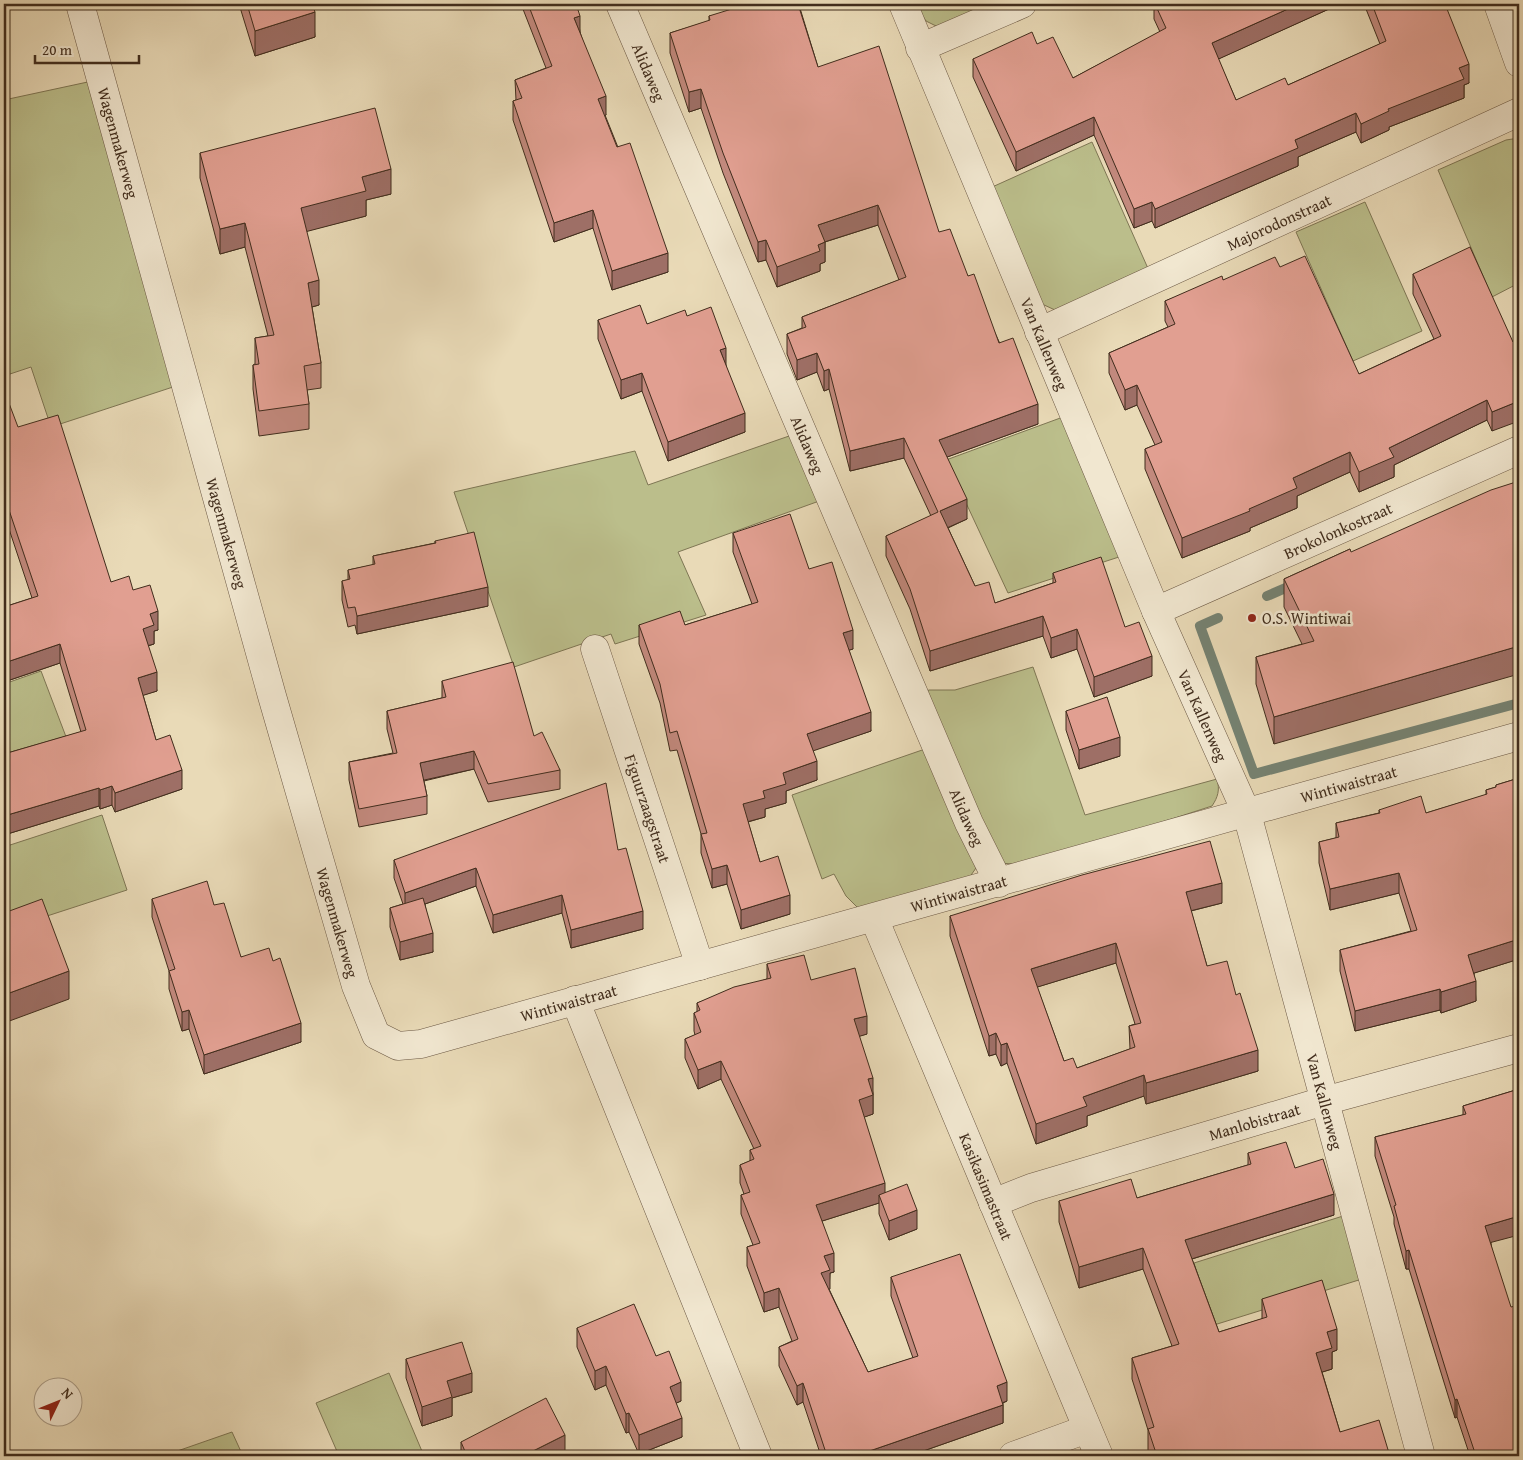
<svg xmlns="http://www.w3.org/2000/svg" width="1523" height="1460" viewBox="0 0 1523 1460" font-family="'Gentium Book Plus',serif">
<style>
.green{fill:#bbbe8b;stroke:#7e7654}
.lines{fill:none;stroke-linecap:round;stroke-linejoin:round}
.stream{stroke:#758272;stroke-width:10}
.street-casing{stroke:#6b5844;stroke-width:29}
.street{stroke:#f1e7d0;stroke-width:28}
.wall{fill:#c2897d;stroke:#412d1d;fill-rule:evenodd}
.shaded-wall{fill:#9e6f66;stroke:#412d1d}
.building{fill:#e19f91;stroke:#412d1d;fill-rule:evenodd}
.poi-dot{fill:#8f2418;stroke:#f1e7d0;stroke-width:2}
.labels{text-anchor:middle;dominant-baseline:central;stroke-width:5;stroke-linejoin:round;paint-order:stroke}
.street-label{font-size:16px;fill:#412d1d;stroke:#f1e7d0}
.poi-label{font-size:16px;fill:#412d1d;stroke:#f1e7d0;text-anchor:start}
</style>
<rect width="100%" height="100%" fill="#e9dab7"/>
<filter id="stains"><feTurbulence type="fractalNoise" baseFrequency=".004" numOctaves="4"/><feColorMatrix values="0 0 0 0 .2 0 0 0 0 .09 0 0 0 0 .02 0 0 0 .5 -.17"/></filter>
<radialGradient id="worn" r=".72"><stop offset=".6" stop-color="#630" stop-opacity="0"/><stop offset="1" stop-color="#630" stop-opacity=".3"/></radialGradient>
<path class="green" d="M915 4H1002L938 27 926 21Z
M97 80 179 385 51 427 31 367 4 376V100Z
M1519 138V283L1492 297 1438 170 1506 140Z
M1092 142 1150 273 1055 310 1042 304 990 188Z
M1365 202 1422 331 1353 361 1296 232Z
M1063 417 1122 556 1008 593 946 460Z
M792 435 822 500 678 552 706 615 615 644 611 634 514 667 454 492 635 451 648 485Z
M1033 667 1085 815 1217 779C1220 790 1218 797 1212 806L1029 865 999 863 920 694 929 690H955Z
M41 671 68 742 4 763V684Z
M928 748 976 868 969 878 862 912 846 896 834 874 822 879 792 795Z
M102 815 127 890 4 930V847Z
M1343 1216 1362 1279 1214 1325 1194 1263Z
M389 1373 424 1456H339L316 1403Z
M232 1432 243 1456H163Z"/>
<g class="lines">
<path class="stream" d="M1267 596 1297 583
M1218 618 1200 626 1254 774 1519 703"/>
<defs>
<g id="street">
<path id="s1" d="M80 4 272 696 356 986 376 1035 398 1046 421 1044 1519 736"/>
<path id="s2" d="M620 4 969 823 999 883"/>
<path id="s3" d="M903 4 1156 611 1247 814 1421 1456"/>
<path d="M1498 4 1519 63"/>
<path d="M920 48 1022 4"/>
<path id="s4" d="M1039 332 1519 112"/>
<path id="s5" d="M1156 611 1519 450"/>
<path id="s6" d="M595 649 700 966"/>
<path id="s7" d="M874 918 1099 1456"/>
<path d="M575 1000 758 1456"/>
<path id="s8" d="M993 1203 1031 1188 1324 1101 1519 1048"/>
<path d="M1013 1456 1087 1429"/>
</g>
</defs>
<use href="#street" class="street-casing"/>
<use href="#street" class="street"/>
</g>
<path class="wall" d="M239 4H312L315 37 255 56Z
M521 4H576L580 32 606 115H605L668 272 612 290 593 228 554 242 513 120V101L516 100 515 80 546 68Z
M1154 4H1340L1218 59 1236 100 1288 85 1380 44 1364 4H1445L1469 83 1464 85V98L1389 127V130L1361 143 1356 132 1298 157V166L1155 228 1152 221 1134 228 1094 135 1016 171 973 77V59L1037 44 1073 78 1160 32 1154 19Z
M799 5 818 67 939 232 968 276 1038 424 947 457 967 519 948 528 975 586 995 603 1053 583V573L1125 627 1152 676 1094 697 1077 649 1051 658 1043 636 930 671 910 609 886 556V536L931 516 904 458 850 471 829 389 824 391 817 372 797 380 787 354V334L802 328V317L899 280 878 225 825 242V262L820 264V271L777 287 766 260 758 262 723 173 701 108 689 112 670 53V33L709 21V16Z
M200 153 391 194 366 200V216L306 231 319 305 312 307 321 363V388L307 390 309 404V429L259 436 253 389V365L255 364V338L268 336 245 247 220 254 200 178Z
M1280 267 1359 374 1434 339 1413 294V274L1513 342 1492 431 1487 420 1394 465V477L1359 492 1350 472 1297 496V508L1250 528V531L1182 558 1145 469V449L1155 445 1137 405 1125 410 1109 373V353L1168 327 1165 321V301L1223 280Z
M687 316 726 366 745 432 668 461 642 391 621 399 598 339V320L647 324Z
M18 427 111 582 133 590 158 630 154 631V644L148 646 157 691 143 695 156 740 182 789 115 812 112 805 100 809 99 806 4 835V754L81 732 60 663 4 682V607L32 598 7 523 4 524Z
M733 533 809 569 853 649 849 650 871 731 813 750 817 780 786 791V803L765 809V817L748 822 760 862 790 914 741 929 727 884 712 888 701 853V834L677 750 670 751 660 703 639 644V625H685L752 604 733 552Z
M435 541 488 606 357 634 355 625 348 627 342 600V581L348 580V570L373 565V556L435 543Z
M1350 549 1274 744 1256 684V657L1302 644 1284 607V579Z
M442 681 534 736 560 770V789L488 802 474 769 424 781 427 796V814L359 827 349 780V762L393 753 387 729V711L442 698Z
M1066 711 1120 756 1079 769 1066 730Z
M1519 778V959L1474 973 1476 1001 1441 1013 1440 1010 1355 1031 1340 971V950L1411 931 1399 893 1330 910 1319 863V842L1336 838V823L1379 813V810L1426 813 1486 795V790L1496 787V785Z
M618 850 643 929 571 948 562 913 493 933 476 886 425 904 433 952 400 960 390 927V908L403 904 394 878V860Z
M152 899 214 905 241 957 273 961 301 1042 204 1074 189 1029 182 1031 169 989V971L152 917Z
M1222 903 1191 911 1207 966 1236 995 1258 1071 1146 1104 1144 1096 1087 1116V1126L1036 1144 1007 1063 1001 1066 996 1054 989 1056 950 936V916ZM1116 963 1135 1024 1129 1026 1130 1049 1077 1068 1064 1061 1037 987Z
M767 964 811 980 867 1034 859 1036 873 1093V1114L864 1117 885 1193 917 1229 889 1240 879 1214V1203L822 1221 834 1272 830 1273 829 1289 868 1372 913 1358 891 1296V1277L1007 1401 1003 1403V1423L909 1456H821L803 1402 797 1405 779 1366V1347L792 1341 779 1307 764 1312 747 1266V1247L753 1245 741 1214V1195L744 1194 740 1183V1165L750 1161V1150L754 1149 721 1079 698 1089 685 1058V1039L695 1035 694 1031V1013L697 1012V1003L767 979Z
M1519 1089 1491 1243 1519 1456H1470L1457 1417 1455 1418 1409 1269H1406L1394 1224V1217L1375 1156V1137L1463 1115V1106Z
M1248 1153 1295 1168 1334 1215 1192 1259 1219 1332 1262 1319V1299L1337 1350 1332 1352V1369L1322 1372 1340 1432 1389 1456H1150L1148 1450V1430L1132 1379V1358L1172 1346 1143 1269 1079 1288 1059 1222V1201L1137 1198 1248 1165Z
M577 1328 656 1356 681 1401 676 1403 682 1437 639 1454 629 1432 626 1433 606 1385 595 1390 577 1347Z
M406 1359 472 1392 452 1398V1416L422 1426 406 1378Z
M461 1442 565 1454 560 1456H461Z"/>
<path class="shaded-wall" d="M138 4H148L138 7Z
M1299 4H1340L1212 62V43Z
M315 12V37L255 56V31Z
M580 16V34L574 18Z
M1469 64V83L1464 85V98L1389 127V130L1361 143V124L1459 68Z
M701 89V108L689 112V92Z
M606 96V115L598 118V99Z
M1356 113V132L1298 157V166L1155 228V209L1295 140Z
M1094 117V135L1016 171V152Z
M391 169V194L366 200V216L301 233V208L362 177Z
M1152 202V221L1134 228V209Z
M878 205V225L818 244V225Z
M593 210V228L554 242V223Z
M245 223V247L220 254V229Z
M766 240V260L758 262V242Z
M825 242V262L820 264V271L777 287V267L818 245Z
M668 253V272L612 290V271Z
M319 280V305L308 308V283Z
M726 348V366L720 350Z
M817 353V372L797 380V360Z
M829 369V389L824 391V371Z
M642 373V391L621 399V380Z
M1137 385V405L1125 410V390Z
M1487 400V420L1394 465V477L1359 492V472L1389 448Z
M1519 401V421L1492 431V412Z
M1038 404V424L939 460V440Z
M745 413V432L668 461V442Z
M904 438V458L850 471V451Z
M1350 452V472L1297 496V508L1250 528V531L1182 558V538L1249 509 1293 478Z
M967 499V519L940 531V511Z
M7 504V523L4 524V505Z
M488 587V606L357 634V616Z
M158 611V630L154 631V644L143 647V629L150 614Z
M1043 616V636L930 671V651Z
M1077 629V649L1051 658V638Z
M853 630V649L843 652V633Z
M60 644V663L4 682V663Z
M1519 646V674L1274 744V717Z
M1152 656V676L1094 697V677Z
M157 672V691L138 697V678Z
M871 712V731L807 753V734Z
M1120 737V756L1079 769V750Z
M474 751V769L420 781V763Z
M817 761V780L786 791V803L765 809V817L743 823V804L763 791 783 773Z
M182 770V789L115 812V793Z
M112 786V805L100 809V790Z
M99 788V806L4 835V816Z
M727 865V884L712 888V869Z
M476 868V886L405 911V893Z
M1399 873V893L1330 910V889Z
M1222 883V903L1186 912V892Z
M562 895V913L493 933V915Z
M790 895V914L741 929V910Z
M643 911V929L571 948V930Z
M433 933V952L400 960V942Z
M1519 939V959L1468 975V955Z
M1116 943V963L1031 989V969Z
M69 971V999L4 1023V995Z
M1476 981V1001L1441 1013V992Z
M1440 989V1010L1355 1031V1011Z
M189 1010V1029L182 1031V1012Z
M867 1016V1034L854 1038V1019Z
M301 1023V1042L204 1074V1055Z
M996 1033V1054L989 1056V1036Z
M1007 1043V1063L1001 1066V1045Z
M1258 1050V1071L1146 1104V1083Z
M721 1061V1079L698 1089V1070Z
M1144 1075V1096L1087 1116V1126L1036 1144V1124L1083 1097Z
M873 1078V1114L859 1119V1100L868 1079Z
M885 1183V1201L879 1195V1203L816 1223V1205Z
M1334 1194V1215L1185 1261V1240Z
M917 1210V1229L889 1240V1221Z
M1519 1216V1235L1485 1244V1226Z
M1143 1248V1269L1079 1288V1267Z
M1409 1250V1269H1406V1251Z
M834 1253V1272L830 1273V1289L821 1292V1273L824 1256Z
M779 1288V1307L764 1312V1293Z
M1337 1329V1350L1332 1352V1369L1316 1374V1353L1327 1332Z
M606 1366V1385L595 1390V1371Z
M472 1373V1392L452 1398V1416L422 1426V1407L447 1381Z
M681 1382V1401L670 1406V1387Z
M1007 1382V1401L997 1405V1386Z
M803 1383V1402L797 1405V1386Z
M1457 1399V1417L1455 1418V1400Z
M1003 1405V1423L909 1456H855Z
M629 1413V1432L626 1433V1414Z
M682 1418V1437L639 1454V1435Z
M565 1435V1454L560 1456H523Z
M1389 1453V1456H1378Z"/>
<path class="building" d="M247 4H312L315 12 255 31Z
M528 4H576L580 16 574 18 606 96 598 99 617 147 630 143 668 253 612 271 593 210 554 223 513 101 522 98 515 80 552 66Z
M748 4H798L818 67 879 46 939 232 950 229 968 276 974 274 999 343 1013 338 1038 404 939 440 967 499 940 511 975 586 989 582 995 603 1056 582 1053 573 1101 557 1125 627 1139 622 1152 656 1094 677 1077 629 1051 638 1043 616 930 651 910 589 886 536 938 512 904 438 850 451 829 369 824 371 817 353 797 360 787 334 806 327 802 317 906 277 878 205 818 225 825 242 818 245 820 251 777 267 766 240 758 242 723 153 701 89 689 92 670 33 710 20 709 16Z
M1155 4H1299L1212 43 1236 100 1285 78 1288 85 1386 41 1372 4H1445L1469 64 1459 68 1464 79 1388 109 1389 111 1361 124 1356 113 1295 140 1298 148 1155 209 1152 202 1134 209 1094 117 1016 152 973 59 1032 32 1037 44 1053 37 1073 78 1166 28Z
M375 108 391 169 362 177 366 191 301 208 319 280 308 283 321 363 304 366 309 404 259 411 253 365 259 364 255 338 274 335 245 223 220 229 200 153Z
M1470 247 1513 342 1519 340V401L1492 412 1487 400 1389 448 1394 457 1359 472 1350 452 1293 478 1297 488 1249 509 1250 511 1182 538 1145 449 1162 442 1137 385 1125 390 1109 353 1175 324 1165 301 1222 276 1223 280 1275 257 1280 267 1305 256 1359 374 1441 336 1413 274Z
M640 305 647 324 685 310 687 316 711 307 726 348 720 350 745 413 668 442 642 373 621 380 598 320Z
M4 390 18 427 58 415 111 582 129 576 133 590 150 585 158 611 150 614 154 625 143 629 157 672 138 678 156 740 170 735 182 770 115 793 112 786 100 790 99 788 4 816V754L86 730 60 644 4 663V607L38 596 7 504 4 505Z
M1519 481V646L1274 717 1256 657 1314 641 1284 579 1350 549 1351 552 1491 490Z
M790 514 809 569 832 562 853 630 843 633 871 712 807 734 817 761 783 773 786 784 763 791 765 798 743 804 760 862 778 856 790 895 741 910 727 865 712 869 701 834 707 833 677 731 670 733 660 684 639 625 680 611 685 625 758 602 733 533Z
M474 532 488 587 357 616 355 607 348 608 342 581 350 579 348 570 375 564 373 556 436 543 435 541Z
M513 662 534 736 542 732 560 770 488 784 474 751 420 763 427 796 359 809 349 762 397 753 387 711 446 697 442 681Z
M1107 697 1120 737 1079 750 1066 711Z
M1519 778V939L1468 955 1476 981 1441 992 1440 989 1355 1011 1340 950 1417 930 1399 873 1330 889 1319 842 1339 837 1336 823 1380 813 1379 810 1421 796 1426 813 1487 794 1486 790 1496 787V785Z
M606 783 618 850 626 848 643 911 571 930 562 895 493 915 476 868 405 893 394 860Z
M1210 841 1222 883 1186 892 1207 966 1227 961 1236 995 1240 993 1258 1050 1146 1083 1144 1075 1083 1097 1087 1106 1036 1124 1007 1043 1001 1045 996 1033 989 1036 950 916 1082 875ZM1116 943 1141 1023 1129 1026 1135 1047 1077 1068 1073 1058 1064 1061 1031 969Z
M207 881 214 905 224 903 241 957 269 948 273 961 280 958 301 1023 204 1055 189 1010 182 1012 169 971 175 969 152 899Z
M423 898 433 933 400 942 390 908Z
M42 899 69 971 4 995V913Z
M804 955 811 980 855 968 867 1016 854 1019 873 1078 868 1079 873 1095 859 1100 885 1183 816 1205 834 1253 824 1256 830 1270 821 1273 868 1372 918 1356 891 1277 960 1254 1007 1382 997 1386 1003 1405 855 1456H827L803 1383 797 1386 779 1347 798 1339 779 1288 764 1293 747 1247 760 1243 741 1195 750 1192 740 1165 754 1159 750 1150 761 1146 721 1061 698 1070 685 1039 701 1032 694 1013 700 1010 697 1003 734 987 771 978 767 964Z
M1519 1089V1216L1485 1226 1511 1307 1519 1305V1456H1476L1457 1399 1455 1400 1409 1250 1406 1251 1394 1206 1396 1205 1375 1137 1466 1114 1463 1106Z
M1286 1142 1295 1168 1323 1159 1334 1194 1185 1240 1219 1332 1267 1317 1262 1299 1322 1280 1337 1329 1327 1332 1332 1348 1316 1353 1340 1432 1379 1420 1389 1453 1378 1456H1157L1148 1429 1154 1427 1132 1358 1179 1344 1143 1248 1079 1267 1059 1201 1131 1179 1137 1198 1251 1164 1248 1153Z
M907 1184 917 1210 889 1221 879 1195Z
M634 1304 656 1356 669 1351 681 1382 670 1387 682 1418 639 1435 629 1413 626 1414 606 1366 595 1371 577 1328Z
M462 1342 472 1373 447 1381 452 1397 422 1407 406 1359Z
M546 1398 565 1435 523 1456H467L461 1442Z"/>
<circle class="poi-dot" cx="1252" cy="618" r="5"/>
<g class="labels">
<g class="street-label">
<text stroke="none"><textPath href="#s2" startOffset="74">Alidaweg</textPath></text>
<text stroke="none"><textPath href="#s1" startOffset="144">Wagenmakerweg</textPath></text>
<text stroke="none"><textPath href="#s4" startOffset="264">Majorodonstraat</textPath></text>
<text stroke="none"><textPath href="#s3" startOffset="368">Van Kallenweg</textPath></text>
<text stroke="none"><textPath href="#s2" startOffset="479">Alidaweg</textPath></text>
<text stroke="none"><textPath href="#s5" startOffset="199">Brokolonkostraat</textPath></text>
<text stroke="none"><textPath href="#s1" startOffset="549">Wagenmakerweg</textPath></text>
<text stroke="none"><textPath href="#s3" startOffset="772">Van Kallenweg</textPath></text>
<text stroke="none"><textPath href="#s1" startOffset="2084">Wintiwaistraat</textPath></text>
<text stroke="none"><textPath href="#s6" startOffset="168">Figuurzaagstraat</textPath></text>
<text stroke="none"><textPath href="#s2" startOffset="884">Alidaweg</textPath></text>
<text stroke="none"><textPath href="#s1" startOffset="1679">Wintiwaistraat</textPath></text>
<text stroke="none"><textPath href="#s1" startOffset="954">Wagenmakerweg</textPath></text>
<text stroke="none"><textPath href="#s1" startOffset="1274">Wintiwaistraat</textPath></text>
<text stroke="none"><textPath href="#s3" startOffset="1178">Van Kallenweg</textPath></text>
<text stroke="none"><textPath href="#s8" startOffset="274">Manlobistraat</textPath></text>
<text stroke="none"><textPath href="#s7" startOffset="291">Kasikasimastraat</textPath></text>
</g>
<g class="poi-label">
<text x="1262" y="618">O.S. Wintiwai</text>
</g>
</g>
<rect width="1523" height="1460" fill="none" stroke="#e9dab7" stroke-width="20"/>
<rect x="5" y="5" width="1513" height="1450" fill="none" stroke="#412d1d" stroke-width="2.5"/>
<rect x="10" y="10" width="1503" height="1440" fill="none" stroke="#412d1d"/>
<g transform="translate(58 1402) rotate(47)"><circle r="24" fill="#f1e7d0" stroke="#ab9d88"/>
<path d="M0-4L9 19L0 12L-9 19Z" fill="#8f2418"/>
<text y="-8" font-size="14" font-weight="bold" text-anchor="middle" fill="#412d1d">N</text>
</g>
<path d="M35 55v8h104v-8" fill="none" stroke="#412d1d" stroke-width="2.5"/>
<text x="42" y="55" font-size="15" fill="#412d1d" stroke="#f1e7d0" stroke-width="4" paint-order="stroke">20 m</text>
<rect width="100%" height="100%" filter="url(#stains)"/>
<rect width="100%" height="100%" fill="url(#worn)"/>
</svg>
